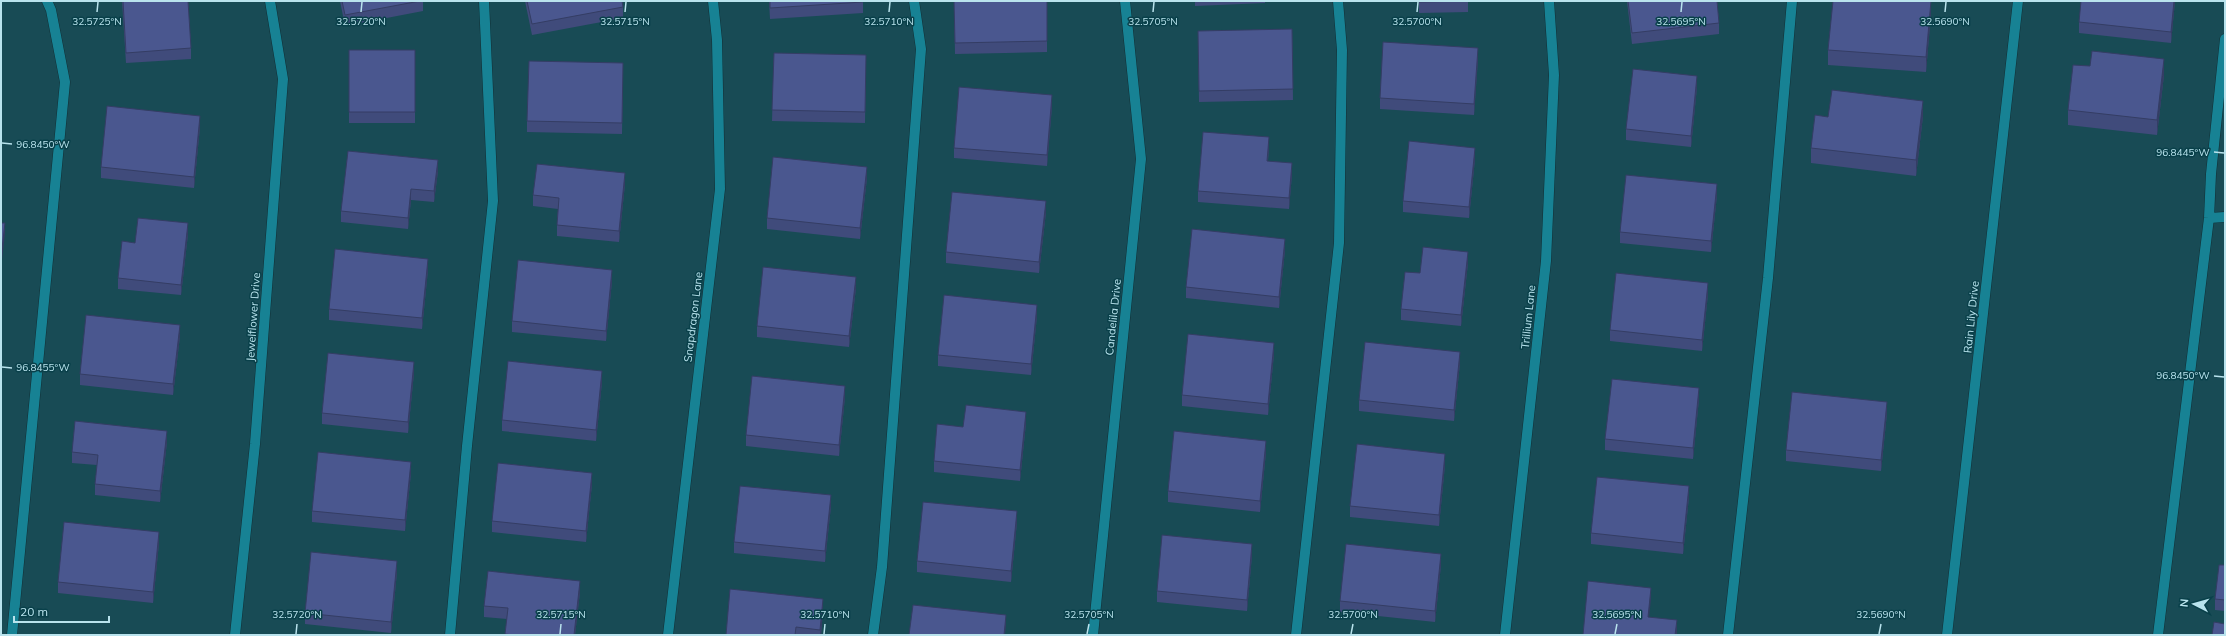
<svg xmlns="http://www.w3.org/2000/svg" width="2226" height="636" viewBox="0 0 2226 636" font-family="Mulish,sans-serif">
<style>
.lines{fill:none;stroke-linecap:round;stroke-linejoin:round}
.minor-casing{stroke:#112f35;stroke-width:11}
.minor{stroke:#178294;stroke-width:10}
.wall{fill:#404b7b}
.shaded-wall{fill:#343d64}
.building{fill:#4a578f;stroke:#343d64}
.ticks{fill:none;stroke:#b9e3ed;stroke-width:1.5}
.labels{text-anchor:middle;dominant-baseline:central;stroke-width:3;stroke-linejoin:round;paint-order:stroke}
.street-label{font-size:11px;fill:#b9e3ed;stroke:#09404a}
.ticks-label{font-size:10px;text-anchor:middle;fill:#b9e3ed;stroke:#09404a;stroke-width:3;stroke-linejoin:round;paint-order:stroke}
</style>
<rect width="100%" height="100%" fill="#184b55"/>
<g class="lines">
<defs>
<path id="minor" d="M2209 218 2225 217
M12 635 65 82 51 10 47 1
M235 635 255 444 283 79 270 1
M450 635 467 446 493 201 484 1
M668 635 720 189 717 40 713 1
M873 635 882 567 921 49 914 1
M1093 635 1141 159 1125 1
M1296 635 1339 243 1342 50 1338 1
M1505 635 1546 261 1554 75 1549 1
M1728 635 1768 278 1792 1
M1947 635 2018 1
M2158 635 2209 218 2211 174 2225 39"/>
</defs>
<use href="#minor" class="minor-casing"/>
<use href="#minor" class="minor"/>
</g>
<path class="wall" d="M122 1H188L191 48V59L126 63Z
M340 1H423V11L345 26Z
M525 1H622L623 7V18L532 35Z
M769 1H863V13L770 19Z
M954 1H1047V52L955 54Z
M1195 1H1265V3L1195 6Z
M1419 1H1468V12L1419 13Z
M1627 1H1717L1719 23V34L1632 44Z
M2175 1 2171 43 2079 33V22Z
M1931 14 1926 72 1828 65V50Z
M1292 29 1293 100 1199 102 1198 31Z
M349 50H415V123H349Z
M774 53 866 55 865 123 772 121Z
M1478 59 1474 115 1380 109V98Z
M623 63 622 134 527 132V121Z
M2090 66 2164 75 2157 135 2068 125V110Z
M1697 87 1691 147 1626 140V129Z
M1052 106 1047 166 954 158V148Z
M1923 116 1916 176 1811 163V148Z
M200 127 194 188 101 178V167Z
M1269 148 1268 161 1292 174 1289 209 1198 202V191Z
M1475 159 1469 218 1403 212V201Z
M438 171 434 202 411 200 408 229 341 222V211Z
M867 178 860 239 767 229V218Z
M625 184 619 242 557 236V225L558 209 533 206V195Z
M1717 195 1711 252 1620 243V232Z
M1046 212 1039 273 946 263V252Z
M188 234 181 295 118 289V278Z
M1285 250 1279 308 1186 298V287Z
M1468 263 1461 326 1401 320V309Z
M428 270 422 329 329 320V309Z
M612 281 606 341 512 332V321Z
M856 288 849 347 757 337V326Z
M1708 294 1702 351 1610 341V330Z
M1037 316 1031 375 938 366V355Z
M180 336 173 395 80 385V374Z
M1274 354 1268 415 1182 406V395Z
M1460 363 1454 421 1359 411V400Z
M414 373 408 433 322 424V413Z
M602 382 596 441 502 431V420Z
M845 397 839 456 746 446V435Z
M1699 399 1693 459 1605 450V439Z
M1887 413 1881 471 1786 461V450Z
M1026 423 1020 481 934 472V461L963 427Z
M167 442 160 502 95 495V484L97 465 72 463V452Z
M1266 452 1260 512 1168 502V491Z
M1445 465 1439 526 1350 517V506Z
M411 473 405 531 312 522V511Z
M592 484 586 542 492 532V521Z
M1689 497 1683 554 1591 544V533Z
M831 506 825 562 734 553V542Z
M1017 522 1011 582 917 572V561Z
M159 543 153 603 58 593V582Z
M1252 555 1247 611 1157 602V591Z
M1441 565 1435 622 1340 612V601Z
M2225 565V611L2215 610V599Z
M397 572 391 633 305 624V613Z
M580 592 575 635H505L507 619 484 617V606Z
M823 610 821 635H726Z"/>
<path class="shaded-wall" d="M1931 1V14L1926 72V57Z
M2174 1H2175L2171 43V32Z
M1478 48V59L1474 115V104Z
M2164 59V75L2157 135V120Z
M1697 76V87L1691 147V136Z
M1052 95V106L1047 166V155Z
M1923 101V116L1916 176V160Z
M200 116V127L194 188V177Z
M1269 137V148L1267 172V161Z
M1475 148V159L1469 218V207Z
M438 160V171L434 202V191Z
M1292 163V174L1289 209V198Z
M867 167V178L860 239V228Z
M625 173V184L619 242V231Z
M1717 184V195L1711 252V241Z
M411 189V200L408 229V218Z
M1046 201V212L1039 273V262Z
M5 223V234L1 268V257Z
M188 223V234L181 295V285Z
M1285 239V250L1279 308V297Z
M1468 252V263L1461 326V315Z
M428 259V270L422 329V318Z
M612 270V281L606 341V331Z
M856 277V288L849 347V336Z
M1708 283V294L1702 351V340Z
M1037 305V316L1031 375V364Z
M180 325V336L173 395V384Z
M1274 343V354L1268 415V404Z
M1460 352V363L1454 421V410Z
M414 362V373L408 433V422Z
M602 371V382L596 441V430Z
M845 386V397L839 456V445Z
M1699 388V399L1693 459V448Z
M1887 402V413L1881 471V460Z
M1026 412V423L1020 481V470Z
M167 431V442L160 502V491Z
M1266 441V452L1260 512V501Z
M1445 454V465L1439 526V515Z
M411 462V473L405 531V520Z
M592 473V484L586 542V531Z
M1689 486V497L1683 554V543Z
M831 495V506L825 562V551Z
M1017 511V522L1011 582V571Z
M159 532V543L153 603V592Z
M1252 544V555L1247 611V600Z
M1441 554V565L1435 622V611Z
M397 561V572L391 633V622Z
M580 581V592L575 635H574Z
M1651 588V599L1648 628V617Z
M823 599V610L821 635H820Z
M1006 615V626L1005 635H1004Z
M1677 620V635H1675Z"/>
<path class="building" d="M123 1H188L191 48 126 53Z
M342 1H420L345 15Z
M527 1H622L623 7 532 24Z
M770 1H863V2L770 8Z
M954 1H1047V41L955 43Z
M1419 1H1468L1419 2Z
M1628 1H1717L1719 23 1632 33Z
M1833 1H1931L1926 57 1828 50Z
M2081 1H2174L2171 32 2079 22Z
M1292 29 1293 89 1199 91 1198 31Z
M1383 42 1478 48 1474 104 1380 98Z
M349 50H415V112H349Z
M2092 51 2164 59 2157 120 2068 110 2073 65 2090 66Z
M774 53 866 55 865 112 772 110Z
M529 61 623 63 622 123 527 121Z
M1633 69 1697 76 1691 136 1626 129Z
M959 87 1052 95 1047 155 954 148Z
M1832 90 1923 101 1916 160 1811 148 1815 115 1828 117Z
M107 106 200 116 194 177 101 167Z
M1203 132 1269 137 1267 161 1292 163 1289 198 1198 191Z
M1409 141 1475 148 1469 207 1403 201Z
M348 151 438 160 434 191 411 189 408 218 341 211Z
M773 157 867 167 860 228 767 218Z
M537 164 625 173 619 231 557 225 559 198 533 195Z
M1626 175 1717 184 1711 241 1620 232Z
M952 192 1046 201 1039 262 946 252Z
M138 218 188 223 181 285 118 278 122 241 135 243Z
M1 223H5L1 257Z
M1192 229 1285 239 1279 297 1186 287Z
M1423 247 1468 252 1461 315 1401 309 1405 272 1420 273Z
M335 249 428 259 422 318 329 309Z
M518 260 612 270 606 331 512 321Z
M763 267 856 277 849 336 757 326Z
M1616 273 1708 283 1702 340 1610 330Z
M944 295 1037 305 1031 364 938 355Z
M86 315 180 325 173 384 80 374Z
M1188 334 1274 343 1268 404 1182 395Z
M1365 342 1460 352 1454 410 1359 400Z
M328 353 414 362 408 422 322 413Z
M508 361 602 371 596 430 502 420Z
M752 376 845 386 839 445 746 435Z
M1612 379 1699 388 1693 448 1605 439Z
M1792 392 1887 402 1881 460 1786 450Z
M966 405 1026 412 1020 470 934 461 937 424 963 427Z
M75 421 167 431 160 491 95 484 98 455 72 452Z
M1174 431 1266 441 1260 501 1168 491Z
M1357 444 1445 454 1439 515 1350 506Z
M318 452 411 462 405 520 312 511Z
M498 463 592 473 586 531 492 521Z
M1597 477 1689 486 1683 543 1591 533Z
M740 486 831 495 825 551 734 542Z
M923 502 1017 511 1011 571 917 561Z
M64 522 159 532 153 592 58 582Z
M1162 535 1252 544 1247 600 1157 591Z
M1346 544 1441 554 1435 611 1340 601Z
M311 552 397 561 391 622 305 613Z
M2219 565H2225V600L2215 599Z
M488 571 580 581 574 635H513L505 634 508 608 484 606Z
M1588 581 1651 588 1648 617 1677 620 1675 635H1583Z
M730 589 823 599 820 630 796 627 795 635H726Z
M913 605 1006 615 1004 635H909Z
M2214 622 2225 624V635H2212Z"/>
<path class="ticks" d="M97 12 98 2M361 12 362 2M625 12 626 2M889 12 890 2M1153 12 1154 2M1417 12 1418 2M1681 12 1682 2M1945 12 1946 2M2 143 12 144M2214 152 2224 153M2 367 12 368M2214 376 2224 377M296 634 297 624M560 634 561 624M824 634 825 624M1087 634 1089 624M1351 634 1353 624M1615 634 1617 624M1879 634 1881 624"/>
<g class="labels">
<g class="street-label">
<text transform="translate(253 317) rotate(-86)">Jewelflower Drive</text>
<text transform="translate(693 317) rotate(-83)">Snapdragon Lane</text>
<text transform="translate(1113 317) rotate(-84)">Candelila Drive</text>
<text transform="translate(1528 317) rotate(-84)">Trillium Lane</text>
<text transform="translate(1971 317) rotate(-84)">Rain Lily Drive</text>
</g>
</g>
<g class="ticks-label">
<text x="97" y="25">32.5725°N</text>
<text x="361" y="25">32.5720°N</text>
<text x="625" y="25">32.5715°N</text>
<text x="889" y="25">32.5710°N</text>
<text x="1153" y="25">32.5705°N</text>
<text x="1417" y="25">32.5700°N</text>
<text x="1681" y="25">32.5695°N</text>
<text x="1945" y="25">32.5690°N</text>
<text x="43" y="148">96.8450°W</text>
<text x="2183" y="156">96.8445°W</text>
<text x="43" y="371">96.8455°W</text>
<text x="2183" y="379">96.8450°W</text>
<text x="297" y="618">32.5720°N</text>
<text x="561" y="618">32.5715°N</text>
<text x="825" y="618">32.5710°N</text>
<text x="1089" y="618">32.5705°N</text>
<text x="1353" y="618">32.5700°N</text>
<text x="1617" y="618">32.5695°N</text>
<text x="1881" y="618">32.5690°N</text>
</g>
<rect width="2226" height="636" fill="none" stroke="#b9e3ed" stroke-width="4"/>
<g transform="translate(2194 604) rotate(276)" stroke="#09404a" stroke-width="3" paint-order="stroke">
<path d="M0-3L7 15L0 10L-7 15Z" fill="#b9e3ed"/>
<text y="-6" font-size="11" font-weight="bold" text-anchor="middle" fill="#b9e3ed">N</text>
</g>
<path d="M14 616v6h95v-6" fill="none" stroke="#b9e3ed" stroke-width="2"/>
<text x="20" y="616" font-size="12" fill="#b9e3ed" stroke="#09404a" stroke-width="3" paint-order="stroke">20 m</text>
</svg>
